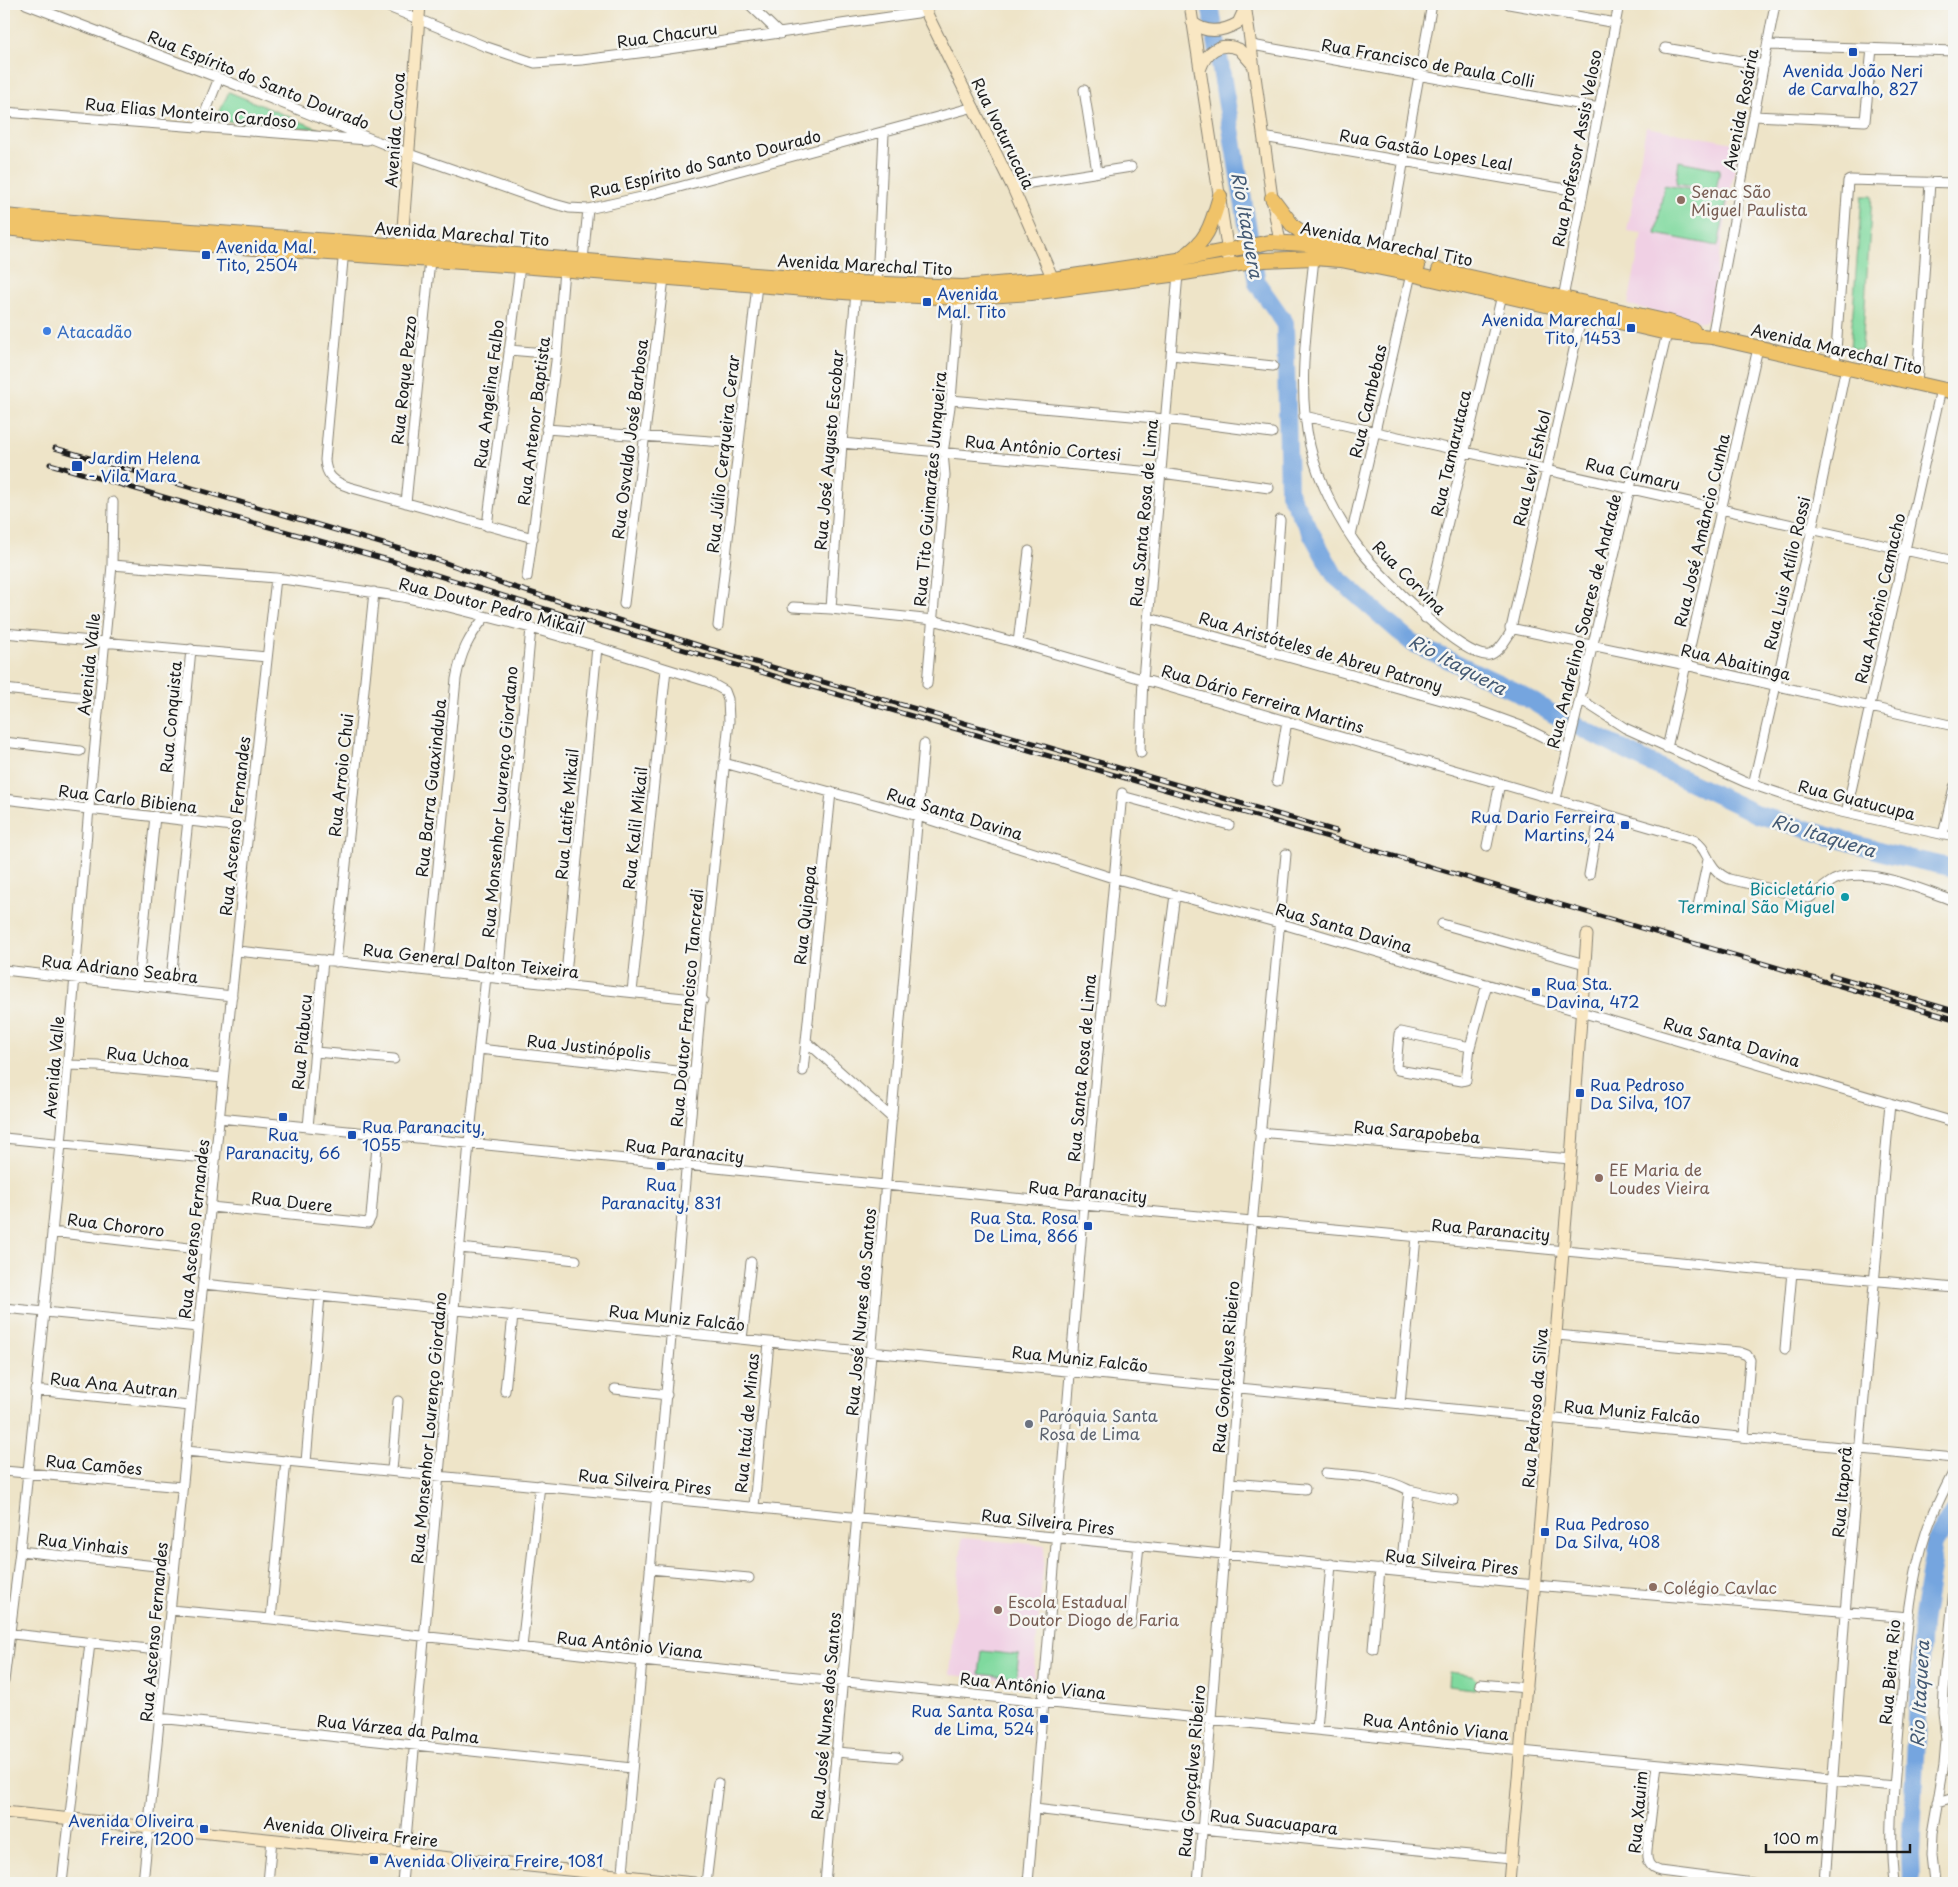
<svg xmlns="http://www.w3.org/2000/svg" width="1958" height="1887" viewBox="0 0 1958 1887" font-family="'Playpen Sans',sans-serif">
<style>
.built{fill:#f0d0e4}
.green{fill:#7fd99e;stroke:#4e7a5d}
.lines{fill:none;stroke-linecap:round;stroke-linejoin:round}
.river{stroke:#74a5df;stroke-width:18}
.street-casing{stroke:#858072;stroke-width:11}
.secondary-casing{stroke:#858072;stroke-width:13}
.primary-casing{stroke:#858072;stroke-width:16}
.street{stroke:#fff;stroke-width:9}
.secondary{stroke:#f9e7c3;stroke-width:11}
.primary{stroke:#f0c369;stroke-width:14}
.rail-casing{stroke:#1c1c1c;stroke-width:5}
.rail{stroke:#f6f6f2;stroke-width:3;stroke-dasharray:9;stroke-linecap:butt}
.transit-dot{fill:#1a4fb4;stroke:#f6f6f2;stroke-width:2}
.education-dot{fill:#8d6e63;stroke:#f6f6f2;stroke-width:2}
.shop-dot{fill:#3f7fe0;stroke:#f6f6f2;stroke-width:2}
.culture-dot{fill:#0f9aa8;stroke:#f6f6f2;stroke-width:2}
.worship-dot{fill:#6b7280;stroke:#f6f6f2;stroke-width:2}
.labels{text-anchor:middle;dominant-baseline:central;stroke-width:5;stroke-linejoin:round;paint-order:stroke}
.street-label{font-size:16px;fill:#1c1c1c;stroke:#f6f6f2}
.transit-label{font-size:16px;fill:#164399;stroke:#f6f6f2;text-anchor:start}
.education-label{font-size:16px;fill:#785e54;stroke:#f6f6f2;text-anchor:start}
.shop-label{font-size:16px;fill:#366cbe;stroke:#f6f6f2;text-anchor:start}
.culture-label{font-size:16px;fill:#0d838f;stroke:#f6f6f2;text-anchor:end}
.worship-label{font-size:16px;fill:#5b616d;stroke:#f6f6f2;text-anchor:start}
.water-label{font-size:18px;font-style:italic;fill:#445a74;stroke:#f6f6f2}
</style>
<rect width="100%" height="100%" fill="#f6f6f2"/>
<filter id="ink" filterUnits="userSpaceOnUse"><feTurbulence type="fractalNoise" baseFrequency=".02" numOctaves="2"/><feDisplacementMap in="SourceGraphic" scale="10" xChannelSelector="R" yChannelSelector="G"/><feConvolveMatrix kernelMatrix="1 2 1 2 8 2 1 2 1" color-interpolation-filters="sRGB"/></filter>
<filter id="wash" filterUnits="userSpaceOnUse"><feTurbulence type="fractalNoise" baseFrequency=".0096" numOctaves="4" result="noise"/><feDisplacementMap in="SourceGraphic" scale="20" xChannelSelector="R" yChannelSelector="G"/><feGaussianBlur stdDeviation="1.12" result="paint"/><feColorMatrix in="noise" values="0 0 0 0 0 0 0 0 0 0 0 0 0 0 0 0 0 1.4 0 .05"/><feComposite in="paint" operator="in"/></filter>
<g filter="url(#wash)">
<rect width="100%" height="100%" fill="#eee4c8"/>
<path class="built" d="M1646 127 1739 144 1708 320 1703 322 1628 305 1642 233 1627 231Z
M962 1538 1045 1545 1033 1682 950 1675Z"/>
<path class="green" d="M229 92 319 129 215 120Z
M1679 161 1720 169 1716 191 1676 184Z
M1664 185 1728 196 1718 246 1656 234Z
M1862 196H1872L1862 350 1850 348Z
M982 1651 1019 1655 1016 1678 979 1674Z
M1449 1672 1472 1675 1478 1681 1477 1687 1475 1689 1448 1686Z"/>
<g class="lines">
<path class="river" d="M1210 4 1257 283 1285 323 1289 493 1335 576 1411 642 1517 692 1553 714 1642 759 1759 815 1889 854 1954 868
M1911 1883 1910 1854 1922 1624 1935 1543 1954 1512"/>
</g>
</g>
<g filter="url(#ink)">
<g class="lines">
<defs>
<path id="street" d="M26 4 219 78 409 154 543 201 569 208 588 209 646 196 974 107
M381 4 484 46 535 63 582 60 655 51 917 13 925 10 920 4
M749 4 780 34
M1509 4 1616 23
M1252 45 1599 108
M1768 45 1954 51
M1665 48 1764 65
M1084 90 1097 172
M4 112 367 140
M1754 116 1865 121 1872 48
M199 128 219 78
M1263 137 1583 192
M1012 186 1131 167
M344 249 325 460C326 476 334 482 349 487L533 538
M1314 258C1308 320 1296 385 1310 446 1318 481 1340 524 1362 552 1378 573 1463 660 1489 655 1498 653 1506 640 1510 633L1582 314
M583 260 588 209
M1385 264 1432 4
M877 283 884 133
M1563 298 1619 4
M1712 337 1775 4
M509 350 557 354
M1171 355 1273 366
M1835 365 1848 181 1850 180 1954 183
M1917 384 1930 182
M951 400 1166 419 1272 433
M1304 416 1954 561
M546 429 738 443
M842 443 1162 473 1269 488
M406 503 430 260
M487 526 520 266
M1351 536 1411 274
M112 565 276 578 403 597 445 606 531 628 597 647 709 682 725 691 728 699 729 721 709 914 622 1883
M527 577 557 354 564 270
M624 604 664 278
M793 607 831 609 933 620 1018 643 1694 840C1710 850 1705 868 1729 879L1809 898C1817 893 1825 885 1834 880 1867 865 1922 890 1954 901
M831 609 842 443 856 293
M1149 618 1477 710 1521 726 1567 749
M1425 618 1502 295
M718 626 757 285
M1510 628 1686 665 1954 726
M4 633 267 657
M1018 643 1029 551
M1270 653 1280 520
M927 684 945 475 943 453 951 400 959 298
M4 689 88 698
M1580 699 1625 728 1745 782 1823 808 1954 837
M4 742 80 751
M1667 748 1758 348
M1141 753 1140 749 1143 679 1178 274
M724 763 918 816 1113 878 1279 923 1954 1122
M1277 781 1287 721
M1753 785 1812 529 1846 367
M1122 796 1229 825
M4 799 249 828
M1556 799 1667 333
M1846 813 1941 389
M175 819 191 649
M1943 835 1954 787
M1487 846 1500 783
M1589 875 1600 812
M1698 906 1708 860
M1442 924 1585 964
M237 951 703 1000
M336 962 374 592
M4 970 232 996
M428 971 456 679C461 652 468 638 485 617
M498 978 531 628
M138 985 155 816
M565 985 597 647
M170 989 188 820
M632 992 666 669
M1161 1000 1175 895
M806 1041 892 1118
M1470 1047 1401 1032 1399 1034 1396 1067 1398 1070 1462 1081 1466 1080 1470 1047 1487 984
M479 1049 695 1073
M315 1052 394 1059
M69 1065 98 1066 223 1078
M803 1071 831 792
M219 1118 1084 1205 1954 1288
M308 1127 323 960
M1259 1132 1571 1159
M4 1138 215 1159
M211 1207 368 1223 371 1217 378 1134
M52 1232 206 1250
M460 1248 576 1260
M203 1284 769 1342 1954 1458
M4 1308 198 1327
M1557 1335 1739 1352 1747 1355 1750 1360 1744 1436
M742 1339 751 1262
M1785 1349 1792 1272
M615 1389 667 1395
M35 1390 190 1406
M505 1391 513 1315
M1400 1404 1416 1237
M186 1451 1535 1585 1909 1617
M306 1462 320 1295
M392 1470 398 1401
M4 1471 182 1487
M1325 1473C1355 1476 1382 1476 1409 1490L1401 1571
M1230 1483 1305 1489
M1409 1490 1454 1500
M754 1507 769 1342
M20 1551 174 1568
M650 1569 749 1578
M170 1610 271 1619 642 1661 1521 1751 1894 1786
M271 1619 286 1460
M1131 1624 1139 1545
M4 1633 166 1651
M522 1647 540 1485
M1373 1649 1380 1569
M4 1681 20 1551 61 1144 89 808 112 565 113 502
M1480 1684 1527 1688
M159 1718 632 1768
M1317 1729 1331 1564
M836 1752 897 1757
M1657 1764 1647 1850C1646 1862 1649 1868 1660 1871L1753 1883
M1937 1802 1954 1797
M1035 1809 1202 1829 1511 1859
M62 1883 90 1643
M143 1883 246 851 276 578
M268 1883 272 1839
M402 1883 469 1143 486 976
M706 1883 718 1783
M825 1883 924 744
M1028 1883 1084 1205 1122 793
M1198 1883 1237 1389 1286 854
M1825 1883 1845 1613 1890 1103
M1894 1883C1888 1832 1895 1779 1899 1728 1905 1662 1906 1593 1927 1530 1934 1510 1944 1490 1954 1471
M1934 1883 1931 1856 1932 1834 1944 1764 1946 1740 1943 1712 1944 1691 1954 1588"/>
<path id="secondary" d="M931 4 925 10 1012 186 1053 279
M1190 4 1230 266
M1245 4 1272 198 1280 242
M1192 22C1206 34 1222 32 1238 23L1245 8
M1200 70C1206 52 1219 41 1239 49L1253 65
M401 254 420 4
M4 1812 694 1883
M1509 1883 1571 1159 1587 935"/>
<path id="primary" d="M1272 198 1293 226 1317 243
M4 216 108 225 456 250 755 275 860 283 963 287 1053 279 1178 260 1270 242 1322 245 1418 266
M4 228 107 238 520 266 856 293 959 298 1031 293 1178 274 1264 260 1314 258 1341 260 1411 274 1667 333 1712 337 1954 392
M1183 257C1208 241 1212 223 1220 196
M1439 270 1669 322 1693 330"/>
</defs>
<use href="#street" class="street-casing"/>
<use href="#secondary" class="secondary-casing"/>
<use href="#primary" class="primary-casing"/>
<use href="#street" class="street"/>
<use href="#secondary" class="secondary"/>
<use href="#primary" class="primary"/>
<defs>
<path id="rail" d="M55 448 435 559 504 584 710 649 1336 831
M50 464 222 514 385 559 561 614 1954 1019
M1831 975 1954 1011"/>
</defs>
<use href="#rail" class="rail-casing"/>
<use href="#rail" class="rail"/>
</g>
</g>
<g class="transit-dot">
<rect x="1848" y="47" width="10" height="10" rx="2.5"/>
<rect x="201" y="250" width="10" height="10" rx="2.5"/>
<rect x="922" y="297" width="10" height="10" rx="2.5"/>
<rect x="1626" y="323" width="10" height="10" rx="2.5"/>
<rect x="71" y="460" width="12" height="12" rx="2.5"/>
<rect x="1620" y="820" width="10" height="10" rx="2.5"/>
<rect x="1531" y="987" width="10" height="10" rx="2.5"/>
<rect x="1575" y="1088" width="10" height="10" rx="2.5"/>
<rect x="278" y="1112" width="10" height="10" rx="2.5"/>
<rect x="347" y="1130" width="10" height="10" rx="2.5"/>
<rect x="656" y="1161" width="10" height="10" rx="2.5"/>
<rect x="1083" y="1221" width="10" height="10" rx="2.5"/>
<rect x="1540" y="1527" width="10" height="10" rx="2.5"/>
<rect x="1039" y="1714" width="10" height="10" rx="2.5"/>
<rect x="199" y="1824" width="10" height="10" rx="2.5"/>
<rect x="369" y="1855" width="10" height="10" rx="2.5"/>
</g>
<g class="education-dot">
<circle cx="1681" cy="200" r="5"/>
<circle cx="1599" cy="1178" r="5"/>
<circle cx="1653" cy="1587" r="5"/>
<circle cx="998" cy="1610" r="5"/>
</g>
<circle class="shop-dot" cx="47" cy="331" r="5"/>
<circle class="culture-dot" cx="1845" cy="897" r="5"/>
<circle class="worship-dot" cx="1029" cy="1424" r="5"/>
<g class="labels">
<g class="street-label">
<text transform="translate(667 34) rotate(-8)">Rua Chacuru</text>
<text transform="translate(1428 62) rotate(10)">Rua Francisco de Paula Colli</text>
<text transform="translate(259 79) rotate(22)">Rua Espírito do Santo Dourado</text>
<text transform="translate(1740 109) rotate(-79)">Avenida Rosária</text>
<text transform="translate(191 112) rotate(5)">Rua Elias Monteiro Cardoso</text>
<text transform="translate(394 130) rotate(-86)">Avenida Cavoa</text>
<text transform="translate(1004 133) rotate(64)">Rua Ivoturucaia</text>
<text transform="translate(1576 148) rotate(-79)">Rua Professor Assis Veloso</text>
<text transform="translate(1426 149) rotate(10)">Rua Gastão Lopes Leal</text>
<text transform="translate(705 163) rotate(-14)">Rua Espírito do Santo Dourado</text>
<text transform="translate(462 233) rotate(4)">Avenida Marechal Tito</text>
<text transform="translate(1387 243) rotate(11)">Avenida Marechal Tito</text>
<text transform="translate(865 264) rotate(3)">Avenida Marechal Tito</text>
<text transform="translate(1837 348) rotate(13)">Avenida Marechal Tito</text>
<text transform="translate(403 380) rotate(-84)">Rua Roque Pezzo</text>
<text transform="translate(488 394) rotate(-83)">Rua Angelina Falbo</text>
<text transform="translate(1367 401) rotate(-77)">Rua Cambebas</text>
<text transform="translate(533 421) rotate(-83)">Rua Antenor Baptista</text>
<text transform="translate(629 439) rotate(-83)">Rua Osvaldo José Barbosa</text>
<text transform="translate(1043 447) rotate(5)">Rua Antônio Cortesi</text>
<text transform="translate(828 450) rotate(-85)">Rua José Augusto Escobar</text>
<text transform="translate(1450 453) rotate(-77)">Rua Tamarutaca</text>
<text transform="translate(722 454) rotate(-84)">Rua Júlio Cerqueira Cerar</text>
<text transform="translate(1531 468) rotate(-77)">Rua Levi Eshkol</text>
<text transform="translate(1633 473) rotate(13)">Rua Cumaru</text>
<text transform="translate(929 489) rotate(-85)">Rua Tito Guimarães Junqueira</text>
<text transform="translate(1143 513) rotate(-85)">Rua Santa Rosa de Lima</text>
<text transform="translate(1701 530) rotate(-77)">Rua José Amâncio Cunha</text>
<text transform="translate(1786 573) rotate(-77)">Rua Luis Atílio Rossi</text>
<text transform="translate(1410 577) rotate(45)">Rua Corvina</text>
<text transform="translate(1879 598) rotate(-77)">Rua Antônio Camacho</text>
<text transform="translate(492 605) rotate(14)">Rua Doutor Pedro Mikail</text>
<text transform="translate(1583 621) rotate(-76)">Rua Andrelino Soares de Andrade</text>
<text transform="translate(1321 651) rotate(16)">Rua Aristóteles de Abreu Patrony</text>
<text transform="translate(1736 661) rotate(13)">Rua Abaitinga</text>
<text transform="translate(88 664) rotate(-84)">Avenida Valle</text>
<text transform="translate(1263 698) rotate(16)">Rua Dário Ferreira Martins</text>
<text transform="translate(170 717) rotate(-85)">Rua Conquista</text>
<text transform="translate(340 775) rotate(-84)">Rua Arroio Chui</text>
<text transform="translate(430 788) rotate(-84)">Rua Barra Guaxinduba</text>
<text transform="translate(128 798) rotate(7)">Rua Carlo Bibiena</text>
<text transform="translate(1857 799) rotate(14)">Rua Guatucupa</text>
<text transform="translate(499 802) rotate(-85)">Rua Monsenhor Lourenço Giordano</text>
<text transform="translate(955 813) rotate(17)">Rua Santa Davina</text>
<text transform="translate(566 814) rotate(-85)">Rua Latife Mikail</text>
<text transform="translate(234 826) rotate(-84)">Rua Ascenso Fernandes</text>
<text transform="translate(634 828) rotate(-84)">Rua Kalil Mikail</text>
<text transform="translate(804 915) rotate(-84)">Rua Quipapa</text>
<text transform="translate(1344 927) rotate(16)">Rua Santa Davina</text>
<text transform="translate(471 960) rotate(6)">Rua General Dalton Teixeira</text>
<text transform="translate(120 968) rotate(6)">Rua Adriano Seabra</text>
<text transform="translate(686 1008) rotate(-85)">Rua Doutor Francisco Tancredi</text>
<text transform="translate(1732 1041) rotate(16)">Rua Santa Davina</text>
<text transform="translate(301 1042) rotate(-85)">Rua Piabucu</text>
<text transform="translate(589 1046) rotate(6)">Rua Justinópolis</text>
<text transform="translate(148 1056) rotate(6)">Rua Uchoa</text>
<text transform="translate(53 1067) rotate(-85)">Avenida Valle</text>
<text transform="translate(1081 1068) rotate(-85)">Rua Santa Rosa de Lima</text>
<text transform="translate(1417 1131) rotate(5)">Rua Sarapobeba</text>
<text transform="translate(685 1150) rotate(6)">Rua Paranacity</text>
<text transform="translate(1088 1191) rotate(5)">Rua Paranacity</text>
<text transform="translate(292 1201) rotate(6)">Rua Duere</text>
<text transform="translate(116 1224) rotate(7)">Rua Chororo</text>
<text transform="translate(193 1229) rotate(-84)">Rua Ascenso Fernandes</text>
<text transform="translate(1491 1229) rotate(5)">Rua Paranacity</text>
<text transform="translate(860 1312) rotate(-85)">Rua José Nunes dos Santos</text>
<text transform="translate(677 1317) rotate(6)">Rua Muniz Falcão</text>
<text transform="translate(1080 1358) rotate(6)">Rua Muniz Falcão</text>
<text transform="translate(1225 1367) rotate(-85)">Rua Gonçalves Ribeiro</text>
<text transform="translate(114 1384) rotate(6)">Rua Ana Autran</text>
<text transform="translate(1534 1408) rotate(-85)">Rua Pedroso da Silva</text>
<text transform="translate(1632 1411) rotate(5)">Rua Muniz Falcão</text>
<text transform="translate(746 1423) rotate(-85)">Rua Itaú de Minas</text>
<text transform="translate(428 1428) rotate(-85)">Rua Monsenhor Lourenço Giordano</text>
<text transform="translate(94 1464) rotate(5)">Rua Camões</text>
<text transform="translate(645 1481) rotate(6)">Rua Silveira Pires</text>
<text transform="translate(1841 1492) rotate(-85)">Rua Itaporâ</text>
<text transform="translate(1048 1521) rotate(6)">Rua Silveira Pires</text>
<text transform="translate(83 1543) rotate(6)">Rua Vinhais</text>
<text transform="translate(1452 1561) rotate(6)">Rua Silveira Pires</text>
<text transform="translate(153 1632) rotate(-85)">Rua Ascenso Fernandes</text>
<text transform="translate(630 1644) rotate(6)">Rua Antônio Viana</text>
<text transform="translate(1889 1672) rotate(-85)">Rua Beira Rio</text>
<text transform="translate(1033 1685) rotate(6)">Rua Antônio Viana</text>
<text transform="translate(825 1716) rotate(-85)">Rua José Nunes dos Santos</text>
<text transform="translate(1436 1726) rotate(6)">Rua Antônio Viana</text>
<text transform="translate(398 1728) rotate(6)">Rua Várzea da Palma</text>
<text transform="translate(1191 1771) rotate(-85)">Rua Gonçalves Ribeiro</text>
<text transform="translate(1637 1812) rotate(-85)">Rua Xauim</text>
<text transform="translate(1274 1821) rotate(6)">Rua Suacuapara</text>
<text transform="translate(351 1831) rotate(6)">Avenida Oliveira Freire</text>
</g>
<g class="transit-label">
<text x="1853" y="70" text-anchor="middle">Avenida João Neri<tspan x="1853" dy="18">de Carvalho, 827</tspan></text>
<text x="216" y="246">Avenida Mal.<tspan x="216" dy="18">Tito, 2504</tspan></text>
<text x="937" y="293">Avenida<tspan x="937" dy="18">Mal. Tito</tspan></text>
<text x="1621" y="319" text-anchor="end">Avenida Marechal<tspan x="1621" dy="18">Tito, 1453</tspan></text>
<text x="88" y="457">Jardim Helena<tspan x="88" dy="18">- Vila Mara</tspan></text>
<text x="1615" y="816" text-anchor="end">Rua Dario Ferreira<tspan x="1615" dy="18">Martins, 24</tspan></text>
<text x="1546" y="983">Rua Sta.<tspan x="1546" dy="18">Davina, 472</tspan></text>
<text x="1590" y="1084">Rua Pedroso<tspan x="1590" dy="18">Da Silva, 107</tspan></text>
<text x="362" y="1126">Rua Paranacity,<tspan x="362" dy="18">1055</tspan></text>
<text x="283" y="1134" text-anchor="middle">Rua<tspan x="283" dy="18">Paranacity, 66</tspan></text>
<text x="661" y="1184" text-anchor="middle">Rua<tspan x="661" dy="18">Paranacity, 831</tspan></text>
<text x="1078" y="1217" text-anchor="end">Rua Sta. Rosa<tspan x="1078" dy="18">De Lima, 866</tspan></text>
<text x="1555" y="1523">Rua Pedroso<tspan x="1555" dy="18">Da Silva, 408</tspan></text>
<text x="1034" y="1710" text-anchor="end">Rua Santa Rosa<tspan x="1034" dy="18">de Lima, 524</tspan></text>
<text x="194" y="1820" text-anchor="end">Avenida Oliveira<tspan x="194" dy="18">Freire, 1200</tspan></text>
<text x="384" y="1860">Avenida Oliveira Freire, 1081</text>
</g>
<g class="education-label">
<text x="1691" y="191">Senac São<tspan x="1691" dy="18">Miguel Paulista</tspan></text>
<text x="1609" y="1169">EE Maria de<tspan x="1609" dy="18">Loudes Vieira</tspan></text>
<text x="1663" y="1587">Colégio Cavlac</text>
<text x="1008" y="1601">Escola Estadual<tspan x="1008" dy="18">Doutor Diogo de Faria</tspan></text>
</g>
<g class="shop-label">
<text x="57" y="331">Atacadão</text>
</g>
<g class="culture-label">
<text x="1835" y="888">Bicicletário<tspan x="1835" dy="18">Terminal São Miguel</tspan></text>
</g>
<g class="worship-label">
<text x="1039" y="1415">Paróquia Santa<tspan x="1039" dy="18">Rosa de Lima</tspan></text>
</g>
<g class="water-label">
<text transform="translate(1248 225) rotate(80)">Rio Itaquera</text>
<text transform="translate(1458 664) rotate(28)">Rio Itaquera</text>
<text transform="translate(1824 835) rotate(17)">Rio Itaquera</text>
<text transform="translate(1919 1694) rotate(-87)">Rio Itaquera</text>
</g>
</g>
<rect width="1958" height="1887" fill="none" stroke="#f6f6f2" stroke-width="20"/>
<path d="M1766 1844v8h144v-8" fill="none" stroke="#1c1c1c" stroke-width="2.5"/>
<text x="1773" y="1844" font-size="15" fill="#1c1c1c" stroke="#f6f6f2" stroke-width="4" paint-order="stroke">100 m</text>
</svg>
